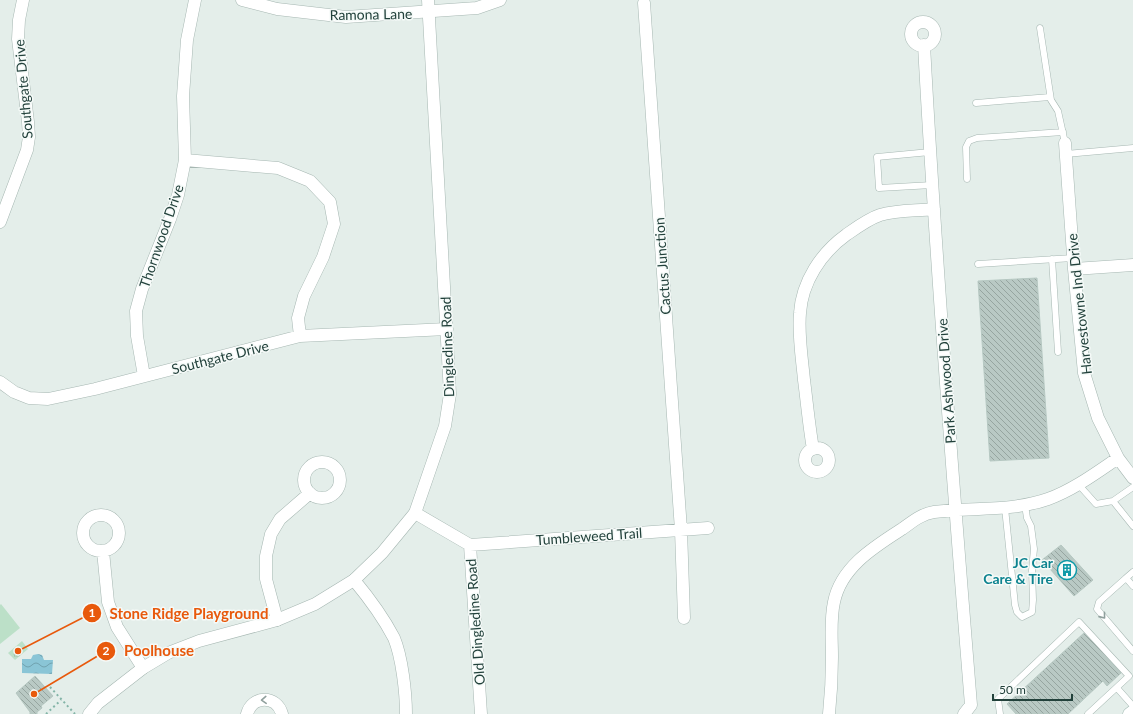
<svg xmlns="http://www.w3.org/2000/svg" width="1133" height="714" viewBox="0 0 1133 714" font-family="Lato,sans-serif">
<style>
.green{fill:#bce0c8}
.park{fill:url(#park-tufts)}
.water{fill:url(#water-waves)}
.building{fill:url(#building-back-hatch);stroke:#b6c8c2}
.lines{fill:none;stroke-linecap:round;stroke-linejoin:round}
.service-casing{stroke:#a6b7b2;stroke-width:7}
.minor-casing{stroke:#a6b7b2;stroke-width:13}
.tertiary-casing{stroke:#a6b7b2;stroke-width:13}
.secondary-casing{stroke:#a2bbb4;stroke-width:13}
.path{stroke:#83b4a7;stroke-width:2;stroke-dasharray:2 3;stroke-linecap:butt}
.service{stroke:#fff;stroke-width:6}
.minor{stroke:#fff;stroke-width:12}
.tertiary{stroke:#fff;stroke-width:12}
.secondary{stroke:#fff;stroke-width:12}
.oneway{stroke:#90a09d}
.labels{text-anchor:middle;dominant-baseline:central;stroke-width:3;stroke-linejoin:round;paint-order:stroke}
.street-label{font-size:14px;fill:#22413b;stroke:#f5faf8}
.culture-label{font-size:14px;font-weight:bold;fill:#0d838f;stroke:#f5faf8;text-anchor:end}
.leader{fill:none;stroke:#e8590c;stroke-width:1.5}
.callout-dot{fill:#e8590c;stroke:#f5faf8;stroke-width:1.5}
.mark-label{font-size:12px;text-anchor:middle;font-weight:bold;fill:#fff}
.callout-label{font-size:15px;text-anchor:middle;font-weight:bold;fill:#e8590c;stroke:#f5faf8;stroke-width:3;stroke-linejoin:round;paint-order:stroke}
</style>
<defs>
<pattern id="park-tufts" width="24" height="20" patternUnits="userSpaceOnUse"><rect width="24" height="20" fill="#bce0c8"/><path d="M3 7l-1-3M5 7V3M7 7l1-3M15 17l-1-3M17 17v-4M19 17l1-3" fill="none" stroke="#a1c1ad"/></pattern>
<pattern id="water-waves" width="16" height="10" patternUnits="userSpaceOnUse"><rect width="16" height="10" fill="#8ac5d6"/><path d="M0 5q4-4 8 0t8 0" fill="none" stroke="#70a2af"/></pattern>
<pattern id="building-back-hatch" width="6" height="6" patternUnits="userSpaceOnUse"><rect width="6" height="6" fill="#b9c9c4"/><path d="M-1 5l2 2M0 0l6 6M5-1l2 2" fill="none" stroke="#96a5a0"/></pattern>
</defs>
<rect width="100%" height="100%" fill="#e4eeea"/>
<path class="green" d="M1 604 20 628 0 644V605Z"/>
<path class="park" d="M22 641 28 649 15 660 8 653Z"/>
<path class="water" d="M38 654 42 655 44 660H53L52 674 22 673V659H31L33 655Z"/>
<path class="building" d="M1037 278 1049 458 990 461 978 281Z
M1061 545 1093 580 1074 596 1042 560Z
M1085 632 1122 672 1107 686 1103 681 1068 714H1016L1007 704Z
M35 676 53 696 41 706 42 708 37 712V714H30V712L16 693Z"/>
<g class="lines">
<defs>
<path id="service" d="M1040 28 1051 100 1058 111 1065 143
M976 103 1050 97
M930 152 877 157 879 188 932 185
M1066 154 1133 148
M967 179 966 147 969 141 977 138 1063 132
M1052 259 1058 352
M978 264 1073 258
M1078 484 1096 504 1113 501
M1133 487 1113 501 1133 526
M1005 508 1015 605 1017 612 1022 617 1032 612 1033 600 1032 570 1034 549 1031 526 1027 518 1025 505
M1133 572 1126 578 1133 586
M1126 578 1099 602 1097 609 1133 651
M1117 688 1133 706
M1000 714 998 699 1079 622 1129 676 1088 714"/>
<path id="minor" d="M242 0 277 9 346 17 477 8 500 0
M644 3 681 530 684 618
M911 34a12 12 0 1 1 24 0a12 12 0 1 1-24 0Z
M924 45C936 266 953 485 971 705L964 714
M1065 143 1074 269 1084 373 1098 418 1118 458 1133 478
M185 160 278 168 310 181 330 202 334 224 323 257 304 296 298 318 300 336
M0 222 27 150 29 137 28 122 18 39 19 20 23 0
M1074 269 1133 265
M144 376 137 336 136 311 142 289 170 219 178 195 185 160 183 96 187 40 195 0
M0 382 14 392 29 398 48 399 95 389 300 336 447 329
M805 460a12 12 0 1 1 24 0a12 12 0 1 1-24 0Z
M813 449C809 426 807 403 804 380 802 358 798 335 800 313 802 282 821 253 846 235 856 228 868 219 880 215 897 210 916 211 934 209
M304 480a18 18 0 1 1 36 0a18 18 0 1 1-36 0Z
M415 513 470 545 481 714
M83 533a18 18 0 1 1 36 0a18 18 0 1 1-36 0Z
M470 545 708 528
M103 551 108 602 117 627 143 668
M354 580C369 598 383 617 394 638 402 657 406 693 406 714
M277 620 266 579V556L271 534 280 519 310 493
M247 714C252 695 277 695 282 714
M829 714C831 695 832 676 832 657 832 639 830 620 834 602 841 567 874 547 902 529 912 522 921 514 934 512 971 507 1011 512 1048 499 1073 490 1096 473 1118 458"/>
<path id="tertiary" d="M89 714 98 703 143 668 168 653 199 641 277 620 315 604 354 580 382 553 415 513 445 426 450 394 428 0"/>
<path id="secondary" d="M1129 714 1133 711"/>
</defs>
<use href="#service" class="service-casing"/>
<use href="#minor" class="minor-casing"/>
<use href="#tertiary" class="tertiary-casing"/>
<use href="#secondary" class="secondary-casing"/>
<path class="path" d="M50 687 75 714
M46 714 61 700"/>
<use href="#service" class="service"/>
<use href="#minor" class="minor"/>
<use href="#tertiary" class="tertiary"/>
<use href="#secondary" class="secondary"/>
</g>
<defs><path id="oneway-chevron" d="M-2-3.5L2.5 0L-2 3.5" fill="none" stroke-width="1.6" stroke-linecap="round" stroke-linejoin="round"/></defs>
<g class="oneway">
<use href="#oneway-chevron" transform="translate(1103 616) rotate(51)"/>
<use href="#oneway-chevron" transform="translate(264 700) rotate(177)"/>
</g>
<defs>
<symbol id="building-ring" viewBox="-11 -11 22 22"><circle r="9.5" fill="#f5faf8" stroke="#0f9aa8" stroke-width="1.5"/><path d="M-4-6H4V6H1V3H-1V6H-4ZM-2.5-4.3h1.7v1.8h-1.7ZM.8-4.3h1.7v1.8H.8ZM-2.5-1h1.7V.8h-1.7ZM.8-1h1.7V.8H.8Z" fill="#0f9aa8"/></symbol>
</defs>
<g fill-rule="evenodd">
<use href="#building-ring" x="1056" y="559" width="22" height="22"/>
</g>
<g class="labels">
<g class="street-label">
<text transform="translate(371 14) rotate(-1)">Ramona Lane</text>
<text transform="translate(23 89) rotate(-95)">Southgate Drive</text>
<text transform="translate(161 236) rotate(-71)">Thornwood Drive</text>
<text transform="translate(662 266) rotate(-94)">Cactus Junction</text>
<text transform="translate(1079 304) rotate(-96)">Harvestowne Ind Drive</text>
<text transform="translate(447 347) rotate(-92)">Dingledine Road</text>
<text transform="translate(220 357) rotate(-14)">Southgate Drive</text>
<text transform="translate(946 381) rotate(-94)">Park Ashwood Drive</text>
<text transform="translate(589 536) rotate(-4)">Tumbleweed Trail</text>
<text transform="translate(475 622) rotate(-94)">Old Dingledine Road</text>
</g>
<g class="culture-label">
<text x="1053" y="562">JC Car<tspan x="1053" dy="16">Care &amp; Tire</tspan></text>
</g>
</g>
<path class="leader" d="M18 651L92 613M34 694L106 651"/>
<g class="callout-dot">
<circle cx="18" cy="651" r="4"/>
<circle cx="34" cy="694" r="4"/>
<circle cx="92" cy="613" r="10"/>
<circle cx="106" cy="651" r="10"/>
</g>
<g class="mark-label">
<text x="92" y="617">1</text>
<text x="106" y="655">2</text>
</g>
<g class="callout-label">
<text x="189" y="619">Stone Ridge Playground</text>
<text x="159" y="656">Poolhouse</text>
</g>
<path d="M993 694v6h79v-6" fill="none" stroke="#22413b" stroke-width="2"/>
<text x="999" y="694" font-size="12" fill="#22413b" stroke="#f5faf8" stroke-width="3" paint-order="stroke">50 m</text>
</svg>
